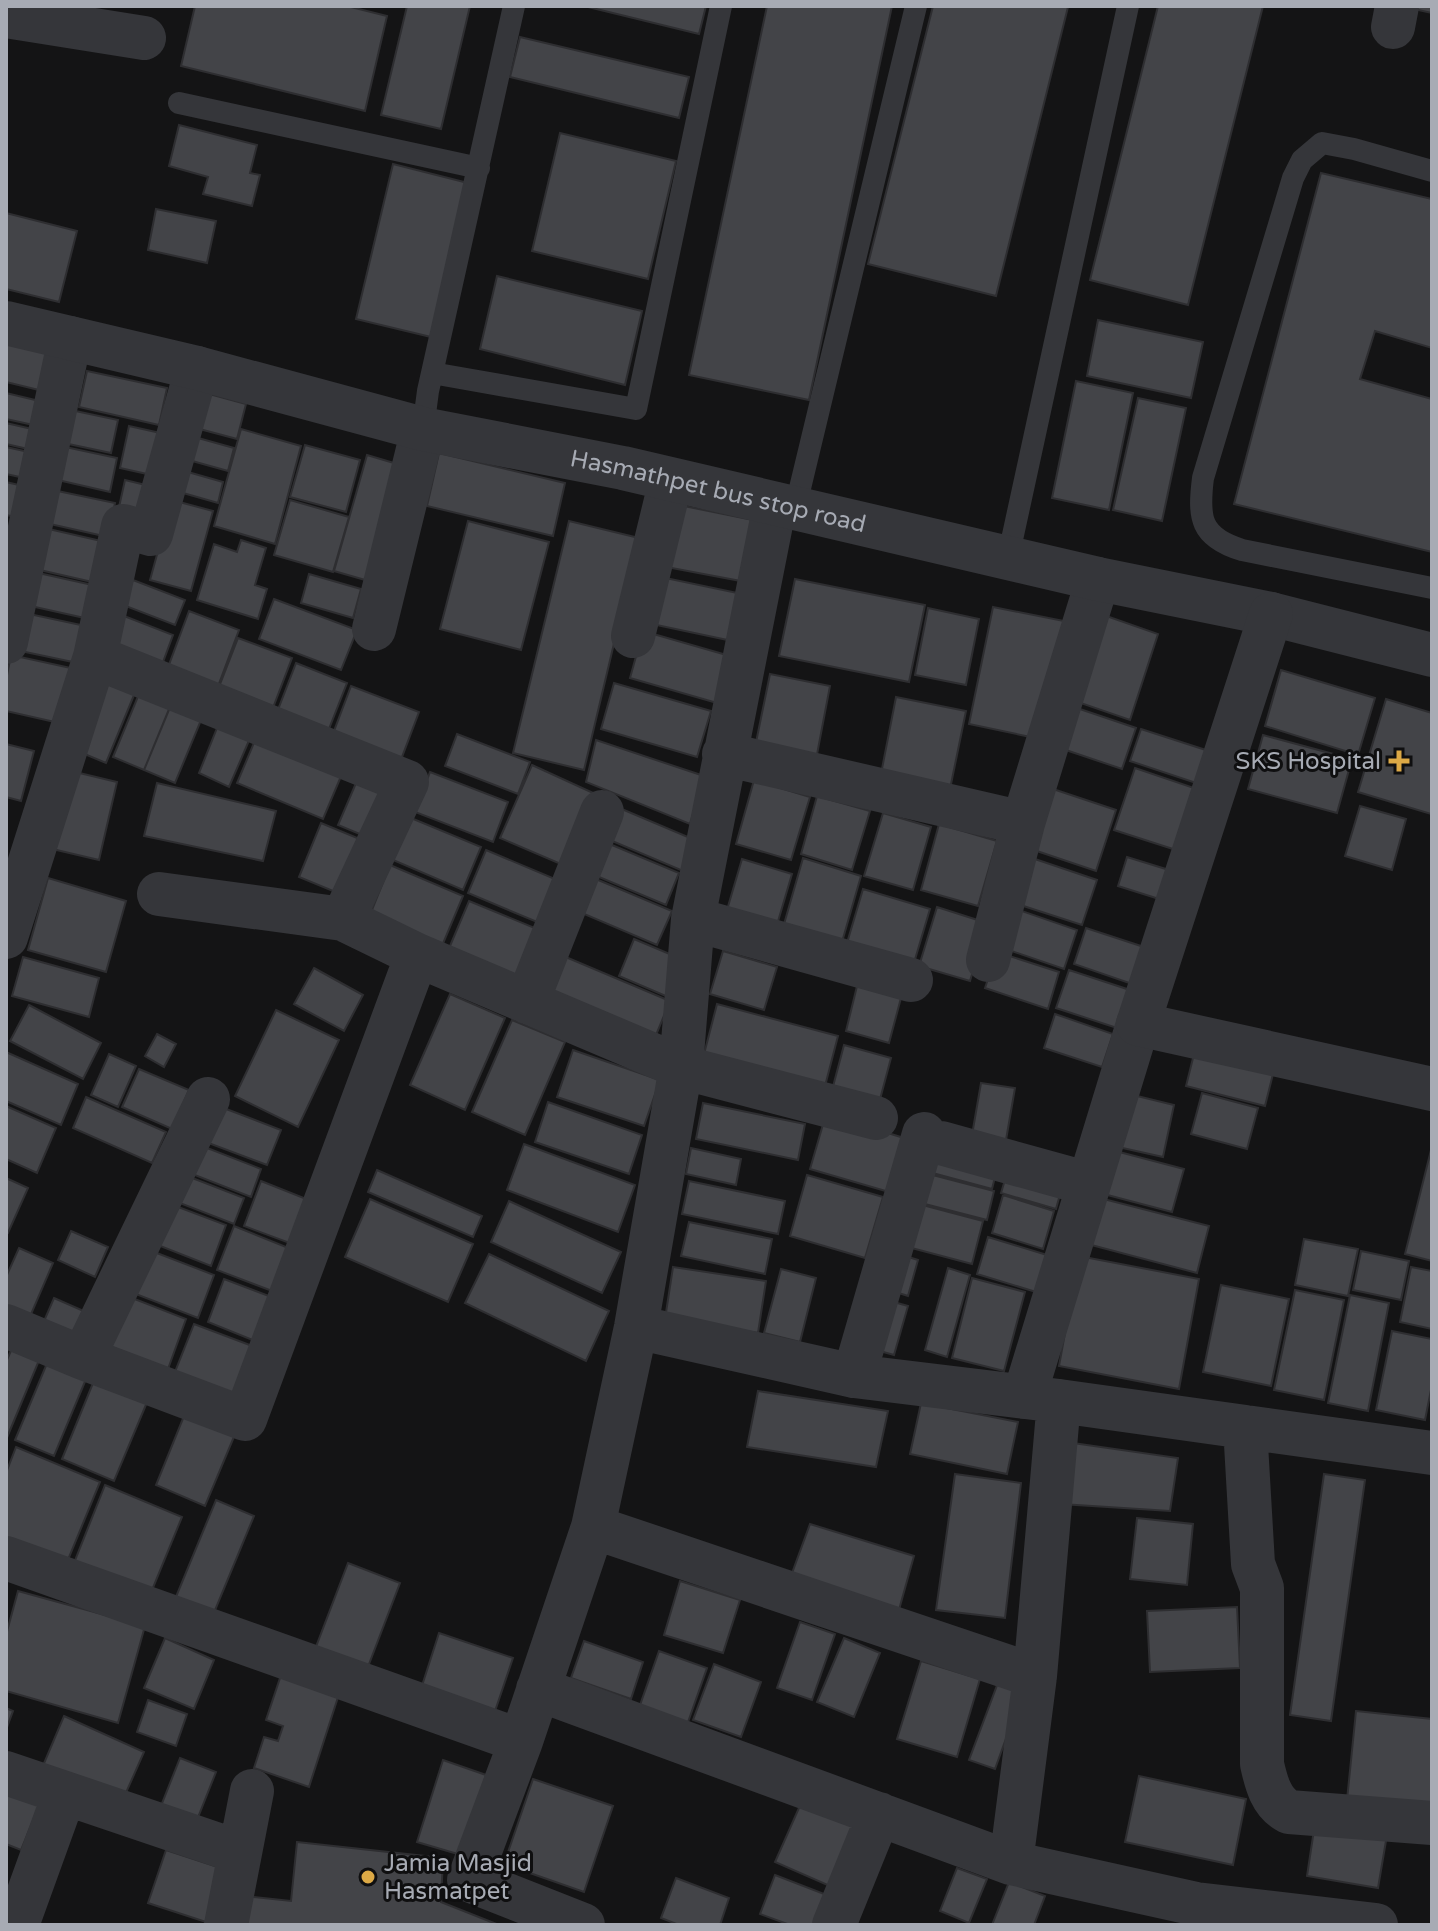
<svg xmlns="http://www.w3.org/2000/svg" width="1438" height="1931" viewBox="0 0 1438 1931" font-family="'Varela Round',sans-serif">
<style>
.building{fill:#434448;stroke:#2e2e31;stroke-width:2}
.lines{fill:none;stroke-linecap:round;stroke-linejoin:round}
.service{stroke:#35363a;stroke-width:22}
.minor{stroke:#35363a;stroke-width:44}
.tertiary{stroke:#35363a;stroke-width:44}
.poi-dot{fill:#dca946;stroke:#0f0f10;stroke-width:3}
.labels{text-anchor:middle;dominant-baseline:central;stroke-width:6;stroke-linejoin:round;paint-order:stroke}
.street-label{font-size:24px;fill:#a7abb4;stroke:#0f0f10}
.poi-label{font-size:24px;fill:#a7abb4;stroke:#0f0f10;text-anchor:end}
</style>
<rect width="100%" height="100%" fill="#141415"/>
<path class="building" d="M195 6H347L387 16 365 111 181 66Z
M407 6H470L441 129 381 115Z
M584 6H706L699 34Z
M767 6H892L809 400 689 375Z
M933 6 1068 7 996 296 868 264Z
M1158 6H1263L1188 305 1090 280Z
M1409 6H1432V13L1409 8Z
M520 37 689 77 679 118 510 77Z
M179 125 257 145 250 173 260 175 252 206 203 194 208 177 169 166Z
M560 133 676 161 648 279 532 251Z
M393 164 468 183 431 337 356 319Z
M1321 173 1432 199V348L1375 331 1360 379 1432 399V552L1234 504Z
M156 209 216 221 207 263 148 250Z
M6 213 77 231 59 302 6 289Z
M497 276 642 311 625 385 480 349Z
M1098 320 1203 342 1191 398 1087 376Z
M6 343 55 354 47 392 6 382Z
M87 371 167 388 159 425 79 407Z
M1076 381 1133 393 1109 510 1052 498Z
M202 392 246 404 237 439 192 427Z
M6 393 52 404 47 428 6 419Z
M1138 398 1186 408 1162 521 1113 510Z
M66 409 118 420 111 453 59 442Z
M6 423 45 432 41 452 6 444Z
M129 426 165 434 156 476 120 468Z
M241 429 301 446 275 544 214 526Z
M191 436 234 448 228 471 185 459Z
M56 445 117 458 110 492 49 478Z
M305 445 360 460 346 512 290 497Z
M6 447 38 454 33 480 6 474Z
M439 453 565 483 553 536 427 506Z
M367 455 404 466 372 582 334 571Z
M181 470 223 482 218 503 176 491Z
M125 480 154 487 146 522 117 516Z
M6 482 32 488 25 519 6 515Z
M48 489 115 503 108 537 41 522Z
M172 500 213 511 191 591 150 580Z
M290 500 349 517 333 572 274 555Z
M674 504 758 521 746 582 661 566Z
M468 521 549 542 521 650 440 629Z
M569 521 639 538 584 770 513 753Z
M40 527 110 543 101 584 31 568Z
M241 540 266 548 255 585 267 589 258 619 197 600 214 544 237 552Z
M34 572 97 586 89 619 26 605Z
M309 574 361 589 353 618 301 603Z
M656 576 747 595 737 642 647 623Z
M795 579 925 605 909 682 779 656Z
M133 580 185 600 175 625 123 605Z
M274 599 357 630 341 670 259 639Z
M993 607 1064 621 1040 739 969 724Z
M928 608 979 619 966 685 915 675Z
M189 611 239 630 217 689 167 670Z
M20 612 95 628 87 665 11 649Z
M1095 612 1158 634 1130 720 1066 698Z
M119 614 173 635 159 673 104 652Z
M643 631 730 656 717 703 630 678Z
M238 638 292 658 271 713 217 692Z
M11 655 80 670 68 725 6 711V680Z
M296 663 347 683 325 739 274 720Z
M104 669 139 683 106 763 70 748Z
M1281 670 1375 698 1358 755 1265 726Z
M770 674 830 686 815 765 754 752Z
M614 683 711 711 697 757 601 729Z
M351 686 419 712 399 765 331 739Z
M141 689 172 702 144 770 113 757Z
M896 697 966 711 949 794 880 779Z
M1386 699 1432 713 1431 814 1358 792Z
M173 700 204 713 175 783 144 770Z
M1068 705 1136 728 1122 769 1054 746Z
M219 723 251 736 229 787 199 773Z
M1141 729 1212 752 1202 785 1130 761Z
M457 734 530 762 518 794 445 766Z
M1263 735 1352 759 1337 813 1248 789Z
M256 738 342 774 323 819 237 783Z
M596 740 704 776 690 824 586 782Z
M6 744 34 751 21 801 6 797Z
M532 765 602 797 570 868 500 838Z
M1135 768 1200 790 1179 851 1114 830Z
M67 770 117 782 99 860 48 848Z
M430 772 508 802 493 842 415 812Z
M754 780 810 797 791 860 736 844Z
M157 783 276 811 263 861 144 836Z
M356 783 392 798 374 840 338 825Z
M1044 786 1116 810 1096 871 1025 847Z
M817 796 870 811 852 870 801 854Z
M1360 806 1406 819 1392 870 1345 856Z
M617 807 695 840 683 871 605 838Z
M883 813 931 827 913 890 864 876Z
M411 818 481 847 463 890 393 860Z
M321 823 367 842 345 896 299 877Z
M939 824 997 841 978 906 921 890Z
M600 840 679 873 666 905 587 872Z
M486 850 555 879 537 922 468 893Z
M1029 857 1097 880 1082 925 1014 903Z
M1127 857 1169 870 1159 899 1118 886Z
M803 858 861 876 838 956 780 938Z
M742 859 792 874 774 935 724 920Z
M390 865 463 896 442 946 370 915Z
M584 874 672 911 657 945 570 908Z
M48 878 126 901 106 972 28 950Z
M863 889 930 909 911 973 844 953Z
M469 901 542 931 520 984 447 953Z
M937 907 987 923 970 981 919 966Z
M1013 908 1077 930 1064 969 1000 947Z
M1086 928 1147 948 1135 985 1074 964Z
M634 939 684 960 668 997 619 976Z
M723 951 777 967 764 1010 710 994Z
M997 952 1059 972 1048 1009 985 988Z
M561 955 670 1001 654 1040 544 995Z
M23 957 99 978 89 1017 12 996Z
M314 968 363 995 344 1031 294 1004Z
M1069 970 1133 991 1120 1029 1056 1008Z
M857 986 901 998 889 1043 846 1031Z
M450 994 505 1018 465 1110 410 1085Z
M717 1004 838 1036 824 1090 703 1058Z
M29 1005 101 1043 83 1079 10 1041Z
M276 1010 339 1040 298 1127 235 1096Z
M1055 1014 1113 1034 1102 1067 1044 1048Z
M512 1020 565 1042 525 1135 472 1112Z
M157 1034 176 1044 164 1067 145 1056Z
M844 1045 891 1058 878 1107 831 1094Z
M573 1050 660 1080 644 1126 557 1097Z
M6 1052 78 1084 61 1125 6 1101Z
M109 1054 136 1066 118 1107 91 1095Z
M1194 1054 1273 1074 1265 1106 1186 1086Z
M139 1069 189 1090 172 1129 122 1107Z
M981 1083 1015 1088 1006 1140 972 1135Z
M1202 1093 1258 1108 1247 1149 1191 1134Z
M1129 1094 1174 1105 1163 1157 1118 1147Z
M86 1097 166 1132 152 1163 73 1128Z
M208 1102 281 1130 267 1165 195 1138Z
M548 1102 642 1135 629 1174 535 1142Z
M703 1103 805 1124 798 1160 696 1139Z
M6 1106 56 1128 37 1173 6 1159Z
M826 1114 904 1138 889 1192 810 1169Z
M197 1144 261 1169 251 1197 187 1172Z
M524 1144 635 1185 618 1232 507 1190Z
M932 1144 999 1161 992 1189 925 1171Z
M1432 1146V1261L1405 1254Z
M691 1148 741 1159 736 1185 686 1174Z
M1108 1149 1184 1169 1172 1212 1096 1192Z
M1010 1163 1064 1180 1056 1209 1001 1193Z
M377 1170 482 1216 473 1237 368 1192Z
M925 1173 994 1191 987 1220 917 1202Z
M182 1174 244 1198 234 1224 172 1200Z
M807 1175 883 1197 865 1258 790 1236Z
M6 1178 28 1188 8 1233 6 1232Z
M261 1181 319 1204 303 1248 244 1226Z
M689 1181 785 1201 778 1234 682 1214Z
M1003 1195 1054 1211 1043 1249 992 1233Z
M1092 1196 1209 1226 1197 1273 1080 1242Z
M370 1199 473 1244 448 1302 345 1257Z
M509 1201 621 1252 602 1293 491 1242Z
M165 1202 226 1225 211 1266 150 1242Z
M915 1203 983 1221 972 1264 904 1246Z
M689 1222 772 1239 765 1274 681 1256Z
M234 1226 296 1251 280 1294 217 1270Z
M71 1231 108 1247 95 1277 58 1260Z
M988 1237 1047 1255 1036 1292 977 1274Z
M1304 1239 1358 1249 1348 1296 1295 1285Z
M19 1248 53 1263 29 1319 6 1308V1277Z
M149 1250 214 1275 198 1318 133 1293Z
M1361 1251 1409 1261 1401 1300 1353 1290Z
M896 1253 918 1260 908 1296 886 1289Z
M489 1254 609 1311 586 1361 465 1303Z
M1079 1256 1199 1279 1179 1389 1059 1366Z
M673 1267 766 1281 758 1333 665 1319Z
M1411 1267 1432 1271V1329L1400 1322Z
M948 1268 970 1275 947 1357 925 1350Z
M781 1269 816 1278 800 1342 764 1333Z
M972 1278 1025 1292 1004 1371 952 1358Z
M224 1279 277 1299 260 1343 208 1322Z
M1221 1285 1289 1299 1271 1386 1203 1372Z
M1295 1290 1344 1300 1324 1400 1274 1390Z
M1350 1295 1389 1303 1368 1411 1328 1403Z
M127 1296 186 1319 168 1369 109 1346Z
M54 1298 86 1312 74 1342 41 1328Z
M883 1299 908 1306 894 1355 869 1348Z
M194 1324 255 1347 233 1405 171 1382Z
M1392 1331 1432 1339V1385L1425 1420 1376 1410Z
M13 1346 40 1358 6 1440V1362Z
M50 1356 89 1372 54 1456 15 1440Z
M95 1378 148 1400 114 1481 62 1459Z
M758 1391 888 1411 876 1467 747 1447Z
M921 1403 1018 1422 1007 1474 910 1454Z
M186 1411 236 1432 205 1506 156 1485Z
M1066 1442 1178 1458 1170 1511 1061 1504Z
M16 1447 100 1482 63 1572 6 1548V1473Z
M955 1474 1021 1483 1005 1618 936 1610Z
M1324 1474 1365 1480 1331 1721 1290 1715Z
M105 1485 182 1517 148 1600 72 1568Z
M216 1500 254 1516 211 1620 173 1604Z
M1137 1518 1193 1524 1187 1585 1130 1579Z
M810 1524 914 1556 897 1617 791 1576Z
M348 1563 400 1583 366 1672 314 1652Z
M680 1581 740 1600 723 1653 664 1635Z
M18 1591 145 1626 118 1723 6 1691V1635Z
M1237 1607 1240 1668 1150 1672 1147 1611Z
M800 1622 835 1634 812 1700 777 1688Z
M439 1633 513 1658 491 1723 418 1698Z
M165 1638 214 1660 194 1709 144 1688Z
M844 1638 880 1653 854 1717 817 1702Z
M584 1641 643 1662 631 1699 571 1678Z
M659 1651 707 1668 687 1725 639 1708Z
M921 1661 980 1679 957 1757 897 1739Z
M714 1664 761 1682 741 1737 693 1720Z
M283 1669 341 1688 309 1787 254 1768 264 1737 278 1741 283 1726 266 1720Z
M999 1680 1024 1689 995 1769 969 1760Z
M148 1700 187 1714 176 1746 137 1732Z
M6 1708 13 1711 6 1730Z
M1356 1711 1432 1719V1809L1347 1800Z
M64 1716 144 1752 121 1804 42 1768Z
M180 1758 216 1772 193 1830 157 1816Z
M443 1760 486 1775 461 1855 417 1842Z
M1139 1776 1246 1799 1233 1865 1125 1842Z
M533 1779 613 1806 584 1892 504 1864Z
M6 1789 40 1803 21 1850 6 1844Z
M802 1801 859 1827 832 1887 775 1862Z
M1315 1823 1387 1835 1378 1888 1307 1876Z
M297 1842 443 1858 441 1902 499 1925H241L244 1896 291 1901Z
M166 1850 230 1871 212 1924 148 1903Z
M957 1868 987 1879 969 1923 940 1911Z
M775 1875 832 1897 821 1925H790L760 1914Z
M676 1878 729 1898 720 1925H679L661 1918Z
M1009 1882 1045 1896 1034 1925H992Z"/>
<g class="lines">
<path class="service" d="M179 103 479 168
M1432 171 1354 149 1322 143 1302 160 1293 178 1203 478C1198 518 1200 537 1242 550L1432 588
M432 373 636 409 721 6
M423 429 428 391 514 6
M795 509 916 6
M1008 558 1128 6"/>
<path class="minor" d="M6 16 144 38
M1393 27 1397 6
M374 629 423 429
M633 636 671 480
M6 642 70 338
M95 657 407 782 343 919 417 955
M724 754 1023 823
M159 894 343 919
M693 919 911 980
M6 937 95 657 123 526 151 534 197 368
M988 960 1023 823 1098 579
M527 1002 602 812
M941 1143 1089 1184
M6 1326 83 1358 208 1099
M636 1327 854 1376 1059 1401 1432 1453
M83 1358 245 1419 417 955 681 1067 876 1118
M854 1376 924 1134
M1024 1397 1138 1024
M1245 1427 1253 1564 1262 1588V1764C1266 1782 1271 1803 1289 1812L1432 1823
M593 1527 1035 1676
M6 1558 521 1741
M538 1689 1011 1863 1196 1904 1376 1925
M6 1773 239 1852
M1011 1863 1035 1676 1059 1401
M17 1925 64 1795
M226 1925 252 1791
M583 1925 469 1880 521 1741 593 1527 636 1327 681 1067 693 919 775 504
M834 1925 879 1814"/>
<g class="tertiary">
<path id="s1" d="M6 323 197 368 423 429 623 468 1098 579 1271 614 1432 655"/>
<path d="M1271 614 1138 1024 1432 1089"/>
</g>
</g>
<g class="poi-dot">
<path d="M1395 749h8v8h8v8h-8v8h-8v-8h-8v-8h8z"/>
<circle cx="368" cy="1877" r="8"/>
</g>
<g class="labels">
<g class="street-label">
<text stroke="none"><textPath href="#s1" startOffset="732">Hasmathpet bus stop road</textPath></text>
</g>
<g class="poi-label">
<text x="1381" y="761">SKS Hospital</text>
<text x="384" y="1863" text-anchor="start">Jamia Masjid<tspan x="384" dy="28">Hasmatpet</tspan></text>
</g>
</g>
<rect width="1438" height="1931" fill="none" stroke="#a7abb4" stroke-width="16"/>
</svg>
